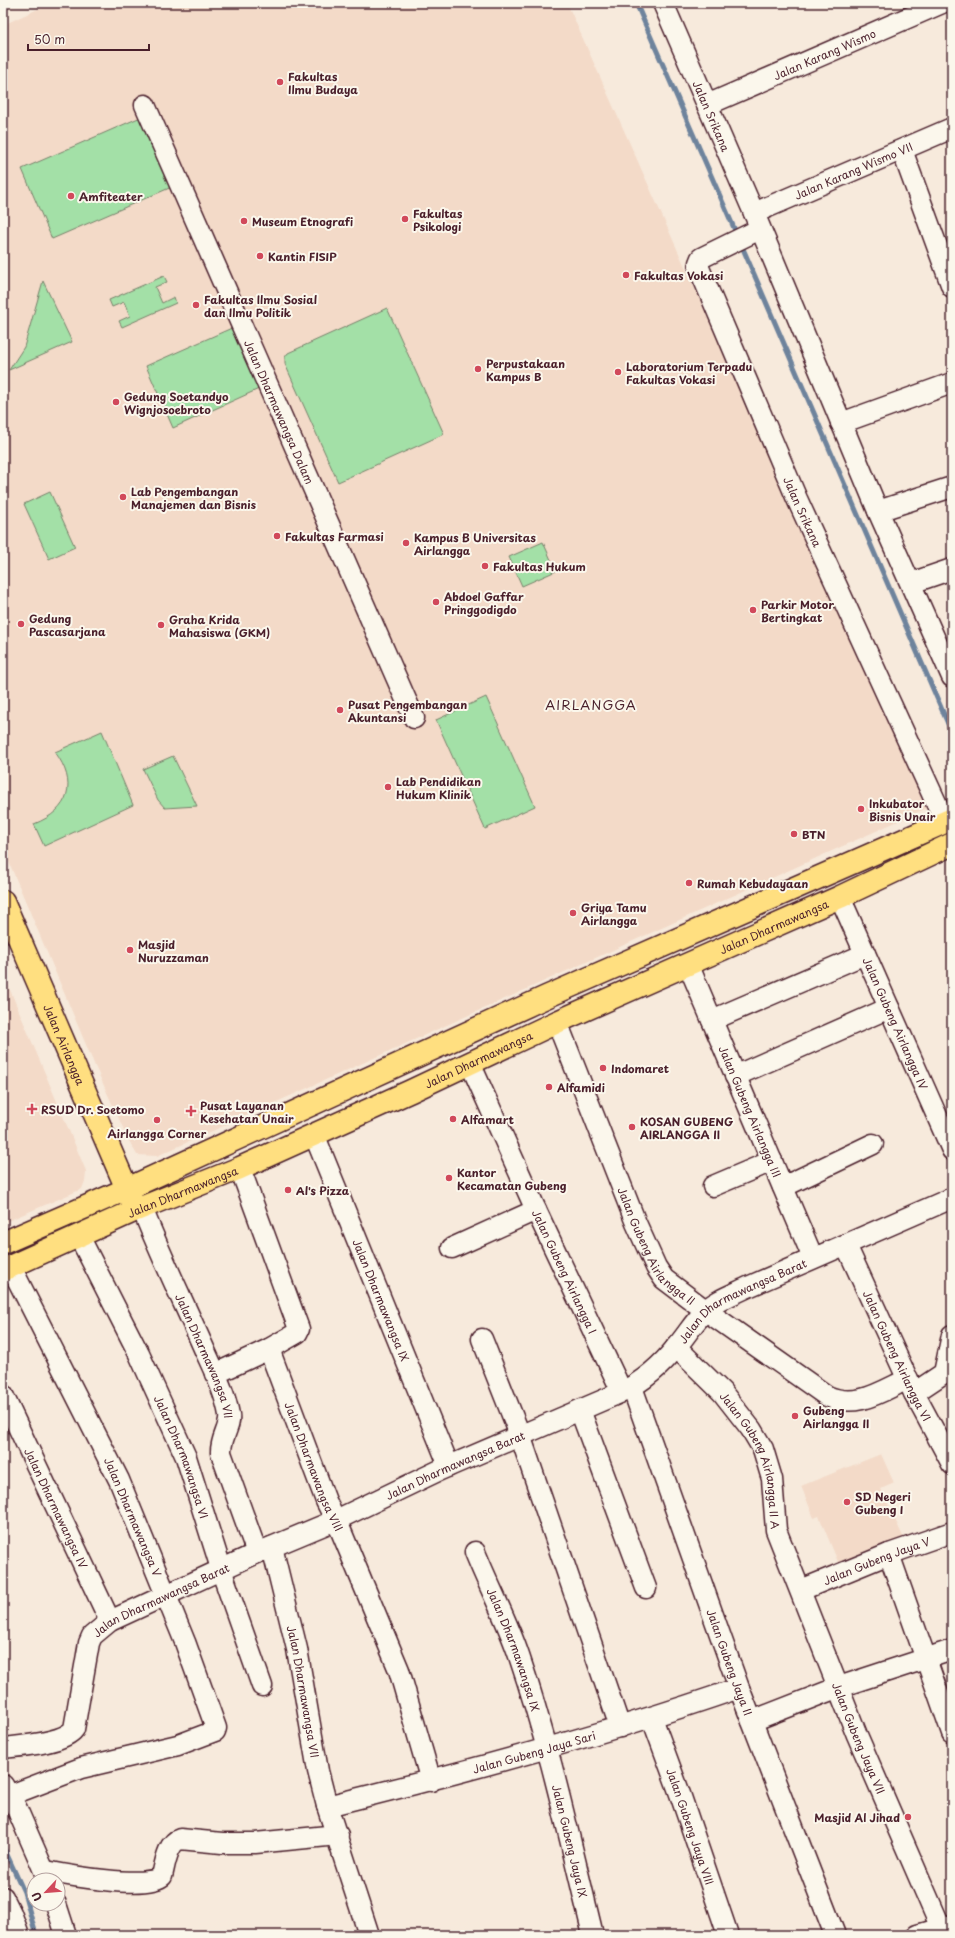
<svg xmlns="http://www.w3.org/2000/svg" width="955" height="1938" viewBox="0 0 955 1938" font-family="'Playpen Sans',sans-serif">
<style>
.built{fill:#f3dac8}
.green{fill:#a3e0a7;stroke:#768069}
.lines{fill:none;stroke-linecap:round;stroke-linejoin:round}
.stream{stroke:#6e839c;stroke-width:5}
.minor-casing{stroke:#4a1f2b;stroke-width:23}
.major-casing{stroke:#4a1f2b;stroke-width:25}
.minor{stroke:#fbf7ec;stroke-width:20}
.major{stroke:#ffdf80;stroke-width:22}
.poi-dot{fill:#d1495b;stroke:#fbf7ec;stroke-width:1.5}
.labels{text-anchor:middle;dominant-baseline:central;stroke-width:4;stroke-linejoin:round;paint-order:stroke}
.street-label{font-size:11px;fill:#4a1f2b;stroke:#fbf7ec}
.poi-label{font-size:11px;font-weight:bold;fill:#4a1f2b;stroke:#fbf7ec;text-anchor:start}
.quarter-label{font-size:13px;letter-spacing:1px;fill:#4a1f2b;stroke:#fbf7ec}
</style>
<rect width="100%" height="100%" fill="#f7eadc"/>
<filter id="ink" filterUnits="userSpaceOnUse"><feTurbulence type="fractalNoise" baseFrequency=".025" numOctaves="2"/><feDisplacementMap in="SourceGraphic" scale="8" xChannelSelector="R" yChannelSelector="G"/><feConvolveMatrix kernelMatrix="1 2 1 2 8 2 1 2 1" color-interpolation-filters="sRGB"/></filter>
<g filter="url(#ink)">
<path class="built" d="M51 3H567L927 808 157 1156 137 1155 128 1139 95 1066 3 848V25Z
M3 973 86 1171 85 1181 82 1189 3 1223Z
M881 1454 894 1483 881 1489 905 1541 841 1569 819 1516 814 1518 801 1486Z"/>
<path class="green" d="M143 116 174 186 52 239 22 169Z
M164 276 167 282 155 287 162 303 174 297 176 303 122 327 119 321 130 316 124 302 112 307 109 300Z
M43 281 72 342 9 370 24 347Z
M387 308 444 434 338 482 285 364V357L288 353Z
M234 327 261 388 173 428 146 366Z
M50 492 75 547 49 559 24 504Z
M543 542 556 571 522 586 509 557Z
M486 697 535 806 485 829 436 720Z
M102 731 133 805 44 846 34 824C70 810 78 783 55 752Z
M173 756 197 806 165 808 158 800 143 769Z"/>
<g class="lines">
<path class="stream" d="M636 3 737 235
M741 244 952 733
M3 1846 24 1892 36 1935"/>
<defs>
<g id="minor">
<path id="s1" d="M663 3 754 213 878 511 952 677"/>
<path id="s2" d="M145 105 414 718"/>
<path id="s3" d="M707 105 942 3"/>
<path d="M902 150 952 287"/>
<path id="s4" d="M754 213 952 128"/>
<path id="s5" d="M760 229 701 258 699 263V268L797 499 945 822"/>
<path d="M841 423 952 383"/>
<path d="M878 511 952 487"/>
<path d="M911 583 952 569"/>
<path id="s6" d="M840 897 952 1150"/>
<path id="s7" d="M688 964 813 1258"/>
<path d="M712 1020 865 954"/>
<path id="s8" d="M557 1022 636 1223 656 1267 664 1279 705 1310 827 1396C857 1409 880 1392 908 1379"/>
<path id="s9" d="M470 1063 536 1210 622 1392"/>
<path d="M735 1076 889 1008"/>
<path id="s10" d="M314 1134 449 1466"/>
<path id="s11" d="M240 1168 299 1329 297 1333 269 1349 326 1501 341 1531 399 1670 431 1781"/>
<path d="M713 1186 772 1161"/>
<path d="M783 1187 873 1144"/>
<path id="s12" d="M142 1208C160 1254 182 1299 202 1344 212 1367 225 1391 229 1415 231 1427 220 1438 221 1453L257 1553"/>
<path id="s13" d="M79 1236 139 1354 186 1457 225 1581 262 1686"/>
<path id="s14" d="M846 1245 914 1393 952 1464"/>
<path d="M452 1248 536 1210"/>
<path d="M482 1339 520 1435 620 1727"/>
<path id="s15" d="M676 1347 722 1392 751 1429 763 1449 772 1479 776 1530 857 1735 941 1928"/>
<path d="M215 1374 269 1349"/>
<path id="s16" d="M632 1387 739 1688 835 1935"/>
<path d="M914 1393 944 1373 952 1335"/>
<path id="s17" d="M3 1395 110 1621"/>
<path d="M580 1410 646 1588"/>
<path id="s18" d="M272 1547 297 1649 318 1771 327 1806 369 1935"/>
<path id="s19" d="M475 1552C489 1587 507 1620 519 1656 550 1747 570 1841 593 1935"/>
<path d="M889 1554 952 1733"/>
<path id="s20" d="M801 1590 889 1554 952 1532"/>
<path id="s21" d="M652 1718 680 1794 728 1935"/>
<path d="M752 1721 839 1687 952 1650"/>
<path id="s22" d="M3 1748C21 1746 64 1743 74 1729L89 1643 92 1636 110 1621 257 1553 336 1520 440 1470 622 1392C644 1381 663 1364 678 1345 687 1334 695 1321 705 1311 716 1300 734 1294 748 1287L952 1198"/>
<path d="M3 1785 17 1809 48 1880"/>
<path d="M8 1796 81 1768 178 1745 215 1731 216 1728 185 1642 119 1480 11 1267"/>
<path id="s23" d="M327 1806C466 1772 604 1735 739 1688"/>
<path d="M46 1871C66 1875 148 1890 162 1876 165 1865 167 1843 180 1839L222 1843H255L338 1835"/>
<path d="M3 1897 11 1913 19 1935"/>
<path d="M56 1904 66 1935"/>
<path d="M917 1935 952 1925"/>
</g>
<g id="major">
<path id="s24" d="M3 901 133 1203"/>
<path d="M3 1243 127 1189 546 997 952 819"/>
<path id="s25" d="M3 1270 136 1210 240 1168 411 1091 557 1022 840 897 952 844"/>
</g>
</defs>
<use href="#minor" class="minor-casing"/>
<use href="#major" class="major-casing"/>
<use href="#minor" class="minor"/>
<use href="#major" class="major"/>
</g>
</g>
<g class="poi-dot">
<circle cx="280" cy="82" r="4"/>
<circle cx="71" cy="196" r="4"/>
<circle cx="405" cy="219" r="4"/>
<circle cx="244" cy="221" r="4"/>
<circle cx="260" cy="256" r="4"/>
<circle cx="626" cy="275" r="4"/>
<circle cx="196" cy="305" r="4"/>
<circle cx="478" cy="369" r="4"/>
<circle cx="618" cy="372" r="4"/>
<circle cx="116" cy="402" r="4"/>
<circle cx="123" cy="497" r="4"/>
<circle cx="277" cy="536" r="4"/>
<circle cx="406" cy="543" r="4"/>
<circle cx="485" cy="566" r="4"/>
<circle cx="436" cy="602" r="4"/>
<circle cx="753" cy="610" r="4"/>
<circle cx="21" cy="624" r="4"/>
<circle cx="161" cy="625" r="4"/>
<circle cx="340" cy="710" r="4"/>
<circle cx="388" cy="787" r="4"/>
<circle cx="861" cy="809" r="4"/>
<circle cx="794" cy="834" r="4"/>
<circle cx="689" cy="883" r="4"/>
<circle cx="573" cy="913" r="4"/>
<circle cx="130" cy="950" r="4"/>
<circle cx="603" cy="1068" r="4"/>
<circle cx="549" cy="1087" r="4"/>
<path d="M30 1103h4v4h4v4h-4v4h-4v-4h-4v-4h4z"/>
<path d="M189 1105h4v4h4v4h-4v4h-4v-4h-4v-4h4z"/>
<circle cx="453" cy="1119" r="4"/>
<circle cx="157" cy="1120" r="4"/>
<circle cx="632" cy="1127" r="4"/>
<circle cx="449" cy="1178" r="4"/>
<circle cx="288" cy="1190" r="4"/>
<circle cx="795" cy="1416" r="4"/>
<circle cx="847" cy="1502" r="4"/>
<circle cx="908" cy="1817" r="4"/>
</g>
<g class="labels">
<g class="street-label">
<text stroke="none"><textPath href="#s3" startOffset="128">Jalan Karang Wismo</textPath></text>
<text stroke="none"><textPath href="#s1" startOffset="123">Jalan Srikana</textPath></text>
<text stroke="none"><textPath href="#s4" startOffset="108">Jalan Karang Wismo VII</textPath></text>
<text stroke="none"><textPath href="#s2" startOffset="335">Jalan Dharmawangsa Dalam</textPath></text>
<text stroke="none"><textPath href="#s5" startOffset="341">Jalan Srikana</textPath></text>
<text stroke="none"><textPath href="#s25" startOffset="844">Jalan Dharmawangsa</textPath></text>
<text stroke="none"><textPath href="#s6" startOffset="138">Jalan Gubeng Airlangga IV</textPath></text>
<text stroke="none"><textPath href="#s24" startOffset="156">Jalan Airlangga</textPath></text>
<text stroke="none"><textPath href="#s25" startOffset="520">Jalan Dharmawangsa</textPath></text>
<text stroke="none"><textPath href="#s7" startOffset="160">Jalan Gubeng Airlangga III</textPath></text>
<text stroke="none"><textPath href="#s25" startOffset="196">Jalan Dharmawangsa</textPath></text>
<text stroke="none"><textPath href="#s8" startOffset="247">Jalan Gubeng Airlangga II</textPath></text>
<text stroke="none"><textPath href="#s9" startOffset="229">Jalan Gubeng Airlangga I</textPath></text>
<text stroke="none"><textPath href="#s10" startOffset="179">Jalan Dharmawangsa IX</textPath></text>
<text stroke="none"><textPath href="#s22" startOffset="908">Jalan Dharmawangsa Barat</textPath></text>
<text stroke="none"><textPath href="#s14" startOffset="122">Jalan Gubeng Airlangga VI</textPath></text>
<text stroke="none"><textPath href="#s12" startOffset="161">Jalan Dharmawangsa VII</textPath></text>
<text stroke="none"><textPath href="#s13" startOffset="244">Jalan Dharmawangsa VI</textPath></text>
<text stroke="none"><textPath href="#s15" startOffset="141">Jalan Gubeng Airlangga II A</textPath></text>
<text stroke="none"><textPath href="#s22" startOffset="572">Jalan Dharmawangsa Barat</textPath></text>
<text stroke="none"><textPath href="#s11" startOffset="334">Jalan Dharmawangsa VIII</textPath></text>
<text stroke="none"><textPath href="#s17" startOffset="125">Jalan Dharmawangsa IV</textPath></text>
<text transform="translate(133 1517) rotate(67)">Jalan Dharmawangsa V</text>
<text stroke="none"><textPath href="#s20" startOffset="81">Jalan Gubeng Jaya V</textPath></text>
<text stroke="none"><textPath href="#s22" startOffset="248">Jalan Dharmawangsa Barat</textPath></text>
<text stroke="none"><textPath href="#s19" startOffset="105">Jalan Dharmawangsa IX</textPath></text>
<text stroke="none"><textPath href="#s16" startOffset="292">Jalan Gubeng Jaya II</textPath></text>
<text stroke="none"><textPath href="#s18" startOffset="148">Jalan Dharmawangsa VII</textPath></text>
<text stroke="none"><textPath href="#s15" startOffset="441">Jalan Gubeng Jaya VII</textPath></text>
<text stroke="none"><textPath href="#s23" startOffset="214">Jalan Gubeng Jaya Sari</textPath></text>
<text stroke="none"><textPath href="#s21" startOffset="115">Jalan Gubeng Jaya VIII</textPath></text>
<text stroke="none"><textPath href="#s19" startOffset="305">Jalan Gubeng Jaya IX</textPath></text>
</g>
<g class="poi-label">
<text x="288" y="76">Fakultas<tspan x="288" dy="13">Ilmu Budaya</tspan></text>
<text x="79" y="196">Amfiteater</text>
<text x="413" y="213">Fakultas<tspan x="413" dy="13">Psikologi</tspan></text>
<text x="252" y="221">Museum Etnografi</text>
<text x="268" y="256">Kantin FISIP</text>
<text x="634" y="275">Fakultas Vokasi</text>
<text x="204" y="299">Fakultas Ilmu Sosial<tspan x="204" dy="13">dan Ilmu Politik</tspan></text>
<text x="486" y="363">Perpustakaan<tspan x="486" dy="13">Kampus B</tspan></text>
<text x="626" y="366">Laboratorium Terpadu<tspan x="626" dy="13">Fakultas Vokasi</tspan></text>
<text x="124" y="396">Gedung Soetandyo<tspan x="124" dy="13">Wignjosoebroto</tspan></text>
<text x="131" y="491">Lab Pengembangan<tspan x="131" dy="13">Manajemen dan Bisnis</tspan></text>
<text x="285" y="536">Fakultas Farmasi</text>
<text x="414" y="537">Kampus B Universitas<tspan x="414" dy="13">Airlangga</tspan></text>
<text x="493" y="566">Fakultas Hukum</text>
<text x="444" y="596">Abdoel Gaffar<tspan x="444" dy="13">Pringgodigdo</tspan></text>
<text x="761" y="604">Parkir Motor<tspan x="761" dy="13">Bertingkat</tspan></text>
<text x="29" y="618">Gedung<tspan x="29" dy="13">Pascasarjana</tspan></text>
<text x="169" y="619">Graha Krida<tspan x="169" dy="13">Mahasiswa (GKM)</tspan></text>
<text x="348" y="704">Pusat Pengembangan<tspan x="348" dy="13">Akuntansi</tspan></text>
<text x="396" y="781">Lab Pendidikan<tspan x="396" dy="13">Hukum Klinik</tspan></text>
<text x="869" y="803">Inkubator<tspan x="869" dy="13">Bisnis Unair</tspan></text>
<text x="802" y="834">BTN</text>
<text x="697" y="883">Rumah Kebudayaan</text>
<text x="581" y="907">Griya Tamu<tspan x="581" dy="13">Airlangga</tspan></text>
<text x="138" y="944">Masjid<tspan x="138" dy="13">Nuruzzaman</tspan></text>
<text x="611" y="1068">Indomaret</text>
<text x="557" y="1087">Alfamidi</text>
<text x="200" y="1105">Pusat Layanan<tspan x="200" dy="13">Kesehatan Unair</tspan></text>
<text x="41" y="1109">RSUD Dr. Soetomo</text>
<text x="461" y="1119">Alfamart</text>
<text x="640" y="1121">KOSAN GUBENG<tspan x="640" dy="13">AIRLANGGA II</tspan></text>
<text x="157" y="1133" text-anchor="middle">Airlangga Corner</text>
<text x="457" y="1172">Kantor<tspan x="457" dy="13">Kecamatan Gubeng</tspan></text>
<text x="296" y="1190">Al's Pizza</text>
<text x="803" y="1410">Gubeng<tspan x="803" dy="13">Airlangga II</tspan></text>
<text x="855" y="1496">SD Negeri<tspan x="855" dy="13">Gubeng I</tspan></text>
<text x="900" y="1817" text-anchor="end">Masjid Al Jihad</text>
</g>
<g class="quarter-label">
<text x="591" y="704">AIRLANGGA</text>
</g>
</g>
<rect width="955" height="1938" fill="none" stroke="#fbf7ec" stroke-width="16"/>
<rect x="8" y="8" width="939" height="1922" fill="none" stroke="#4a1f2b" stroke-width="1.5" filter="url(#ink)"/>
<g transform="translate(46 1892) rotate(244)"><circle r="19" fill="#fbf7ec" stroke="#b4a19f"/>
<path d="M0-3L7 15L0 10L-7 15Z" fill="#d1495b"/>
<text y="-6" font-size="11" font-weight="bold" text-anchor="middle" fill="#4a1f2b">U</text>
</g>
<path d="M28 44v6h121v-6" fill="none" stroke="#4a1f2b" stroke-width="2"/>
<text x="34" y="44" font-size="12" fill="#4a1f2b" stroke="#fbf7ec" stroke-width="3" paint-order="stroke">50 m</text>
</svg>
